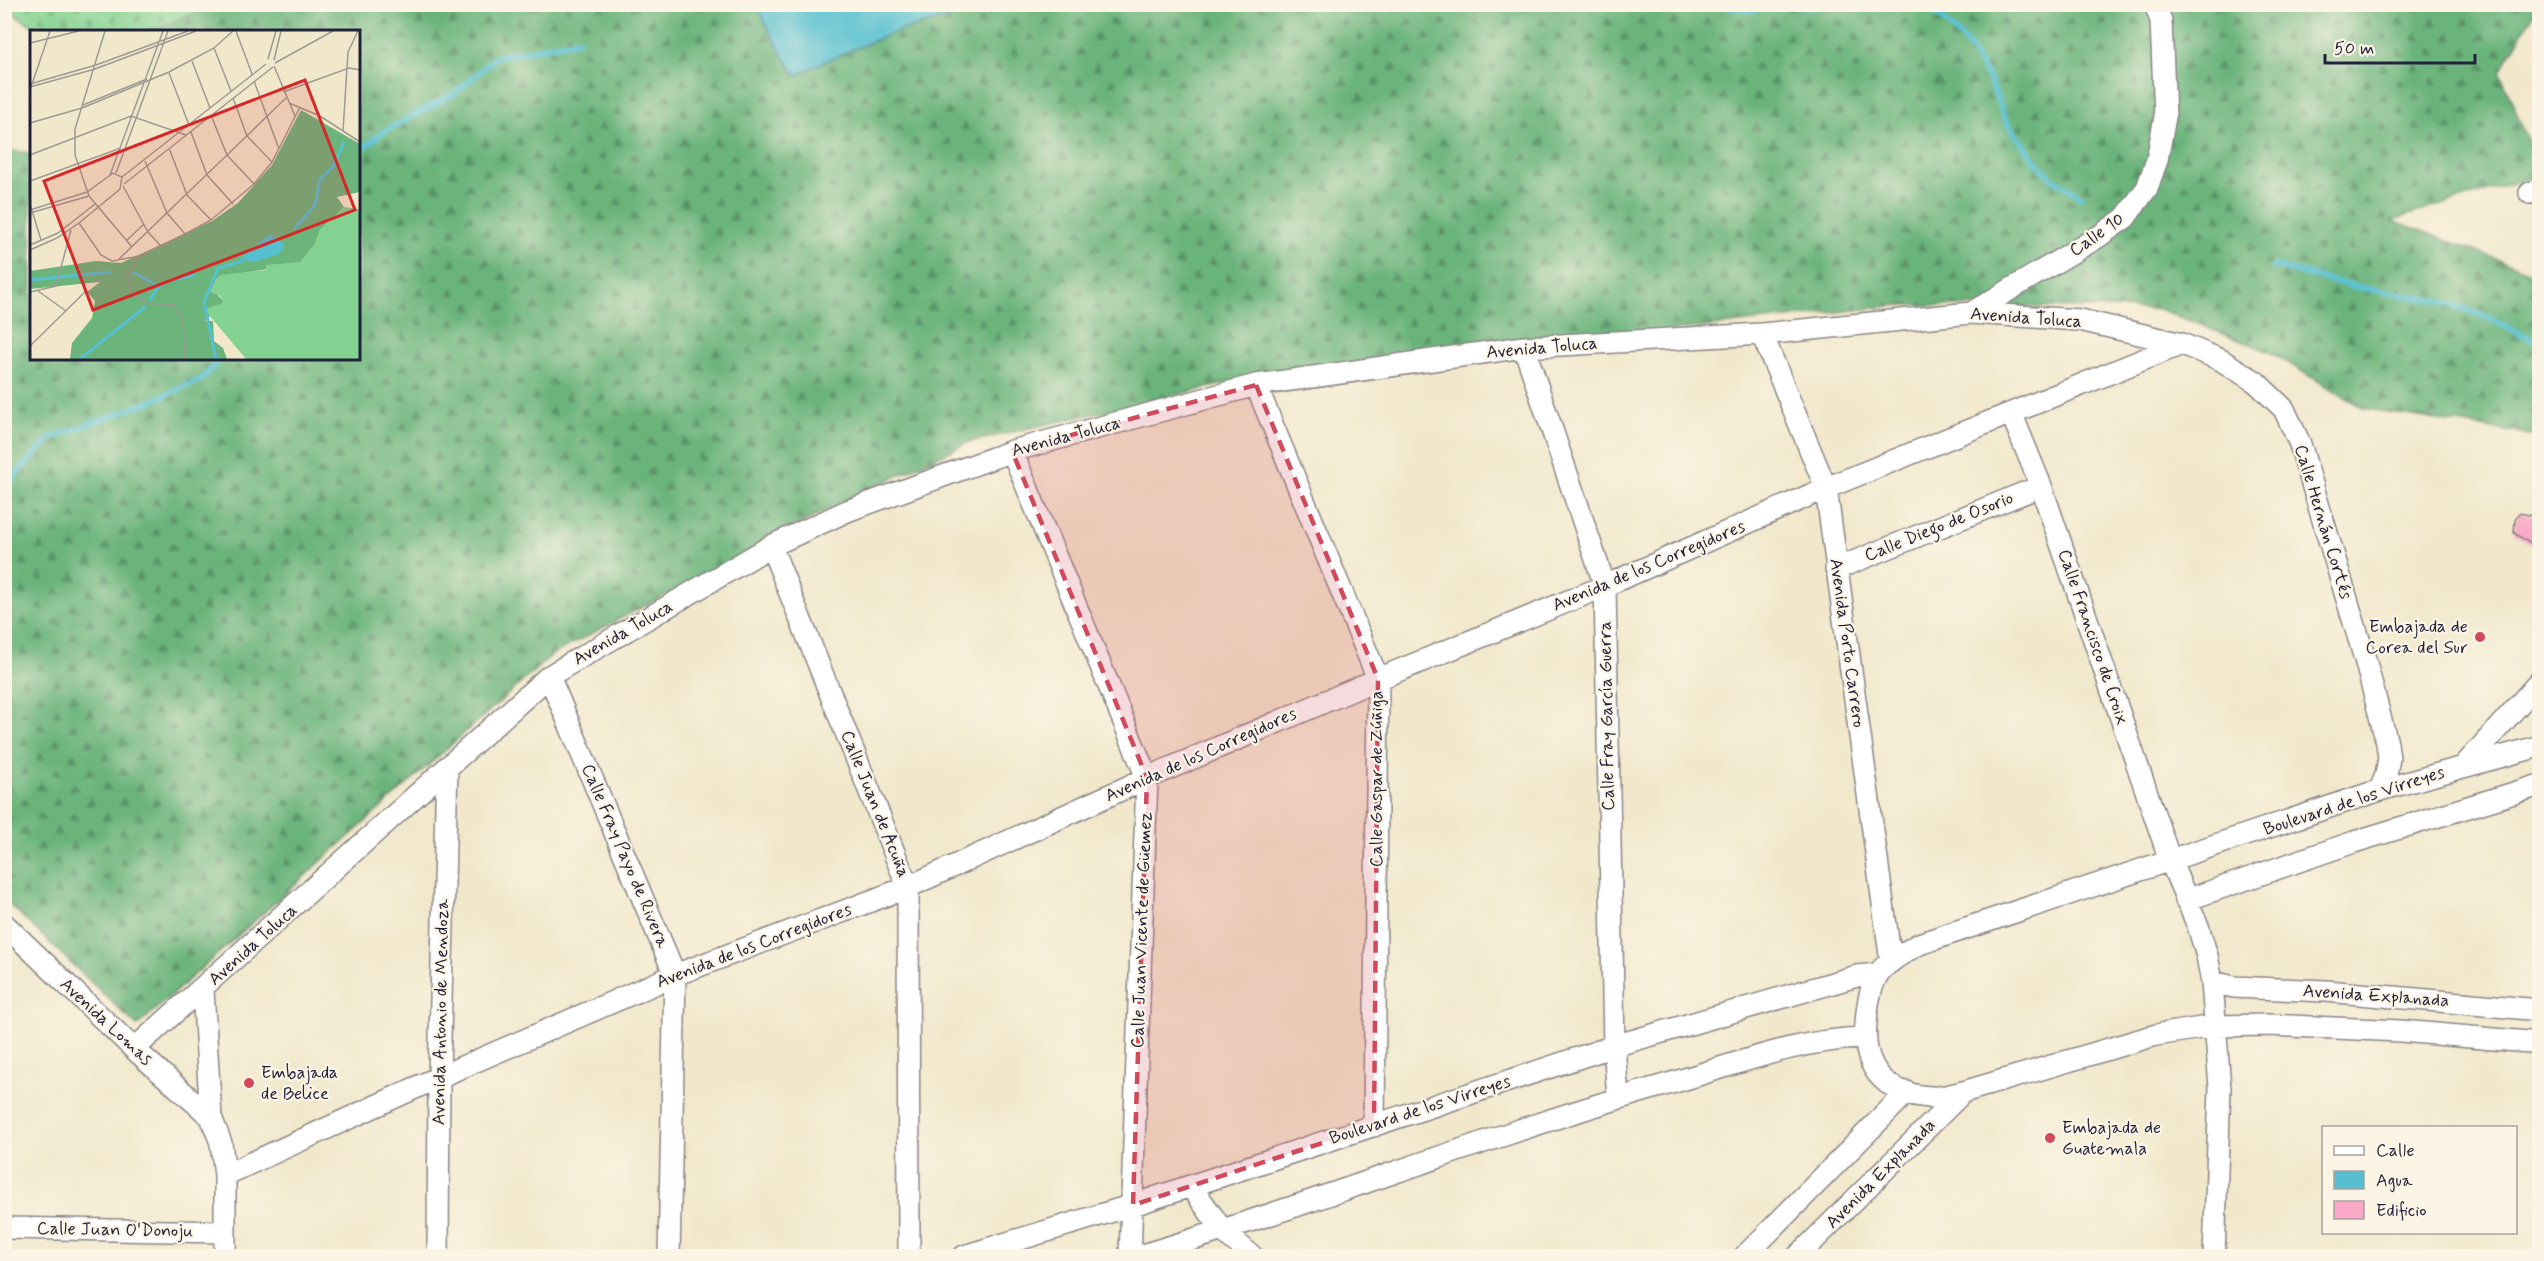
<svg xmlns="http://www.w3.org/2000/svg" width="2544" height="1261" viewBox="0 0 2544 1261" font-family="Mynerve,sans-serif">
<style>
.forest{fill:url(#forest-firs);stroke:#466b5b;stroke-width:1.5}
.cemetery{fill:url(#cemetery-stones);stroke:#537a66;stroke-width:1.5}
.water{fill:#56c0d1;stroke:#3c7186;stroke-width:1.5}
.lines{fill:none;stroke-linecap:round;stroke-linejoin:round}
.stream{stroke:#56c0d1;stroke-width:6}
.building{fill:#f9a8c6}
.minor-casing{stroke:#8a8584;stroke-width:24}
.minor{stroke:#fff;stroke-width:21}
.marked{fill:#d1495b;fill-opacity:0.2;stroke:#d1495b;stroke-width:4.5;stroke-dasharray:12 8;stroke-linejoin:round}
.poi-dot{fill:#d1495b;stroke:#fcf5e5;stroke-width:2}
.labels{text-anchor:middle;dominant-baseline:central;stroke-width:4.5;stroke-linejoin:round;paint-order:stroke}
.street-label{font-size:18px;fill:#22223b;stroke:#fcf5e5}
.poi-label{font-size:18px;fill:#22223b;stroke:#fcf5e5;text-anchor:start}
.inset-river{fill:none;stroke:#56c0d1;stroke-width:3}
.inset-road{fill:none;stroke:#9e9992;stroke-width:1.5}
.view{fill:#d62828;fill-opacity:0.15;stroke:#d62828;stroke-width:3}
.inset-edge{fill:none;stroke:#22223b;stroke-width:3}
</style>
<defs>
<pattern id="forest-firs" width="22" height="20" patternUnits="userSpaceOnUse" patternTransform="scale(1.5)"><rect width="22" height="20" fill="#6bb47b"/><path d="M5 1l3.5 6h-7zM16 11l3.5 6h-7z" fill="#589266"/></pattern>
<pattern id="cemetery-stones" width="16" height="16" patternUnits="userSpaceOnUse" patternTransform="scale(1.5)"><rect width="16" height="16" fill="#84d291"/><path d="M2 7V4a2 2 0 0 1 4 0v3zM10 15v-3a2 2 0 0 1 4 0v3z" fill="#72b47e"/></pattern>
</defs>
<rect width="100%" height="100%" fill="#fcf5e5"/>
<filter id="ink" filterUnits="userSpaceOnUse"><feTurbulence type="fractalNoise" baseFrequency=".0167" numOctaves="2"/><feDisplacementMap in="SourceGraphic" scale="12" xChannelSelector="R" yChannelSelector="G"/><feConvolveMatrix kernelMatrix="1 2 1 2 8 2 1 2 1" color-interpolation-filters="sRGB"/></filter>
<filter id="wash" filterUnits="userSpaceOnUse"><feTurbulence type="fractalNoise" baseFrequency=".008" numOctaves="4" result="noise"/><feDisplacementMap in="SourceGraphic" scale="24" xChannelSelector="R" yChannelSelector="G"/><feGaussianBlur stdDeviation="1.35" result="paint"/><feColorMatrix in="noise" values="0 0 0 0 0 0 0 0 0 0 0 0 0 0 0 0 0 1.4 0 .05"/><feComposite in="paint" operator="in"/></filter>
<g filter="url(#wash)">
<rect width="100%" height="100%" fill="#f1e8cc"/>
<path class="forest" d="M215 4 2539 5 2500 72 2539 169V175L2392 220 2539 275V436L2363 408 2270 352 2159 309 1900 305 1251 378 969 442 838 504 553 654 137 1026 5 900 4 150 31 153 32 358H358V32L147 31Z"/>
<path class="cemetery" d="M5 4H215V5L147 32 42 31 5 9Z"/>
<path class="water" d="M756 5H995L895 32 823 62 796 76 779 49Z"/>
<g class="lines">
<path class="stream" d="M1705 4 1754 10 1767 4
M1789 4 1812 7 1826 4
M1925 4 1944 20 1967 44 1989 79 2006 121 2032 157 2052 178 2082 197
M358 152 383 132 455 93 496 57 579 40
M2273 266 2352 286 2439 301 2482 315 2540 343
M4 493 16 474 51 438 147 403 202 379 221 358"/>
</g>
<g id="blocks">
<path class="building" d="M2519 513 2540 517V550L2514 533 2515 519Z"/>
</g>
</g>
<g filter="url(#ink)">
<use href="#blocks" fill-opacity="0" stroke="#8a8584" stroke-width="1.5"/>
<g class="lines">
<defs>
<path id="minor" d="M2530 193 2540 189
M1971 313 2098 237 2125 218 2147 188 2157 160 2165 117 2161 21 2155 4
M1762 334 1826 488 1891 962
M1524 347 1605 586 1614 1046 1618 1098
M1256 385 1378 679 1374 1126
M2012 415 2041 486 2170 860 2198 926 2207 956 2212 982 2220 1088 2214 1256
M1012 451 1147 778 1130 1256
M771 546 908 887 909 1256
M1836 569 2041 486
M549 676 675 975 669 1256
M2540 746 2380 790 1919 944C1906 952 1887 961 1878 974 1870 987 1867 1008 1866 1023 1862 1068 1885 1095 1932 1097 1942 1098 1953 1094 1963 1092L2156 1035 2214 1026 2269 1025 2401 1031 2540 1043
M2464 766 2540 681
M2186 900 2354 842 2540 785
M4 924 134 1049 211 1117
M2212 982 2234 987 2326 991 2540 1010
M203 990 211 1117 221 1143 225 1175V1256
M134 1049 549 676 771 546 847 511 1012 451 1256 385 1524 347 1762 334 1971 313 2080 320 2182 344 2221 360 2256 382 2284 409 2300 444 2365 659 2387 743 2389 758 2386 775 2380 790
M225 1175 439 1077 675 975 908 887 1147 778 1378 679 1605 586 1826 488 2182 344
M1191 1186 1223 1231 1252 1256
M4 1228 225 1232
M438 1256 439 1077 447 767
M964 1256 1133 1205 1614 1046 1857 976 1878 974
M1139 1256C1319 1203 1494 1133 1675 1082 1736 1064 1800 1039 1864 1038
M1745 1256 1907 1092
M1798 1256 1963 1092"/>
</defs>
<use href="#minor" class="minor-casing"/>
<use href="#minor" class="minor"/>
</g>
</g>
<path class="marked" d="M1256 385 1378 679 1374 1126 1133 1205 1147 778 1012 451Z"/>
<g class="poi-dot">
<circle cx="2480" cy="637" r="6"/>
<circle cx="249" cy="1083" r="6"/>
<circle cx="2050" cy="1138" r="6"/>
</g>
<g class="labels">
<g class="street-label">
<text transform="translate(2097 235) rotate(-35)">Calle 10</text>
<text transform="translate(2026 318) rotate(4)">Avenida Toluca</text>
<text transform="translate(1542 348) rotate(-5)">Avenida Toluca</text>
<text transform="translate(1066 437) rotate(-15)">Avenida Toluca</text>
<text transform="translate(2323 522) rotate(73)">Calle Hernán Cortés</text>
<text transform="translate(1939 527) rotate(-22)">Calle Diego de Osorio</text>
<text transform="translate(1649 566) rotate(-23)">Avenida de los Corregidores</text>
<text transform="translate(623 633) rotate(-30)">Avenida Toluca</text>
<text transform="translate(2093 637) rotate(71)">Calle Francisco de Croix</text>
<text transform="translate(1847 643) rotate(82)">Avenida Porto Carrero</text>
<text transform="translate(1607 716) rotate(-91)">Calle Fray García Guerra</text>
<text transform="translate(1201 755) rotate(-24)">Avenida de los Corregidores</text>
<text transform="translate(1377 779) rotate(-90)">Calle Gaspar de Zúñiga</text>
<text transform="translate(2354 801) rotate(-18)">Boulevard de los Virreyes</text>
<text transform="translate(875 804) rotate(68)">Calle Juan de Acuña</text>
<text transform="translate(625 856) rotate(67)">Calle Fray Payo de Rivera</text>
<text transform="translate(1142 930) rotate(-88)">Calle Juan Vicente de Güemez</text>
<text transform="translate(253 945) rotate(-42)">Avenida Toluca</text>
<text transform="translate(754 946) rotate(-21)">Avenida de los Corregidores</text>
<text transform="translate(2376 996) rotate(4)">Avenida Explanada</text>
<text transform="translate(441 1012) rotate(-89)">Avenida Antonio de Mendoza</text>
<text transform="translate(106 1022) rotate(43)">Avenida Lomas</text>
<text transform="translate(1420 1110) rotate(-18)">Boulevard de los Virreyes</text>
<text transform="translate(1881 1174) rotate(-45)">Avenida Explanada</text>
<text transform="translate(115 1230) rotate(1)">Calle Juan O'Donoju</text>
</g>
<g class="poi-label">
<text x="2468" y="627" text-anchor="end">Embajada de<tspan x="2468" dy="21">Corea del Sur</tspan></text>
<text x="261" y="1073">Embajada<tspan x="261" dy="21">de Belice</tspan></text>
<text x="2062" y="1128">Embajada de<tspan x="2062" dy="21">Guatemala</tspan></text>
</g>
</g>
<g transform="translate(30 30)">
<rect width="330" height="330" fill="#f1e8cc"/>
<path d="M271 80 330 114V162L307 167 314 177 290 200 285 214 269 234 188 247 182 259 194 272 175 291H183L184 311 193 318 197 329H40L42 313 62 288 65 271 57 262 70 252 0 259V241L66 231 91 233 182 191 208 173 242 135Z" fill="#6bb47b"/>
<path d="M314 177 330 179V329H216L174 279 194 273 190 266 180 262 186 249 190 245 236 240V235L270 232 285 214 290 200Z" fill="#84d291"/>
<path d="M240 204 255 215 249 224 225 232 210 229Z" fill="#56c0d1"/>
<path class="inset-river" d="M264 199 285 175 290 149 303 137 314 112M103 242 128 256M0 250 81 242M119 271 129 256 139 251 165 245M50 329 116 276M186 329 174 272 188 238 213 231"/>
<path class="inset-road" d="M75 1 45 99V125L59 166 102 217M206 1 222 44M0 13 49 1M184 18 201 61M238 29 246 1M244 30 251 1M162 31 180 78M245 33 303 1M244 36 265 86M139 43 159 95M224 51 249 119M0 54 66 35 158 1M0 57 65 39 166 1M0 60 20 1M253 62 319 38 330 40M203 68 217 106 242 132M259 73 290 86 330 112M53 75 117 49M181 85 197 125 224 154M0 93 52 78 139 42 184 18 203 1M313 101 318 22 328 1M161 102 177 145 203 174M139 118 157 165 181 190M0 125 101 86 156 105M115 131 137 183 155 204M86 143 138 1M80 145 133 1M92 147 236 34M0 151 91 118M94 154 243 37M93 156 118 202 130 215M0 174 11 210M0 180 57 162 83 143 92 147 90 159 49 193 27 208 0 220M0 183 59 166M49 193 71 225 82 231 110 226 155 204 181 190 224 154 242 132 270 77M96 211 114 194M0 215 28 203 65 174M109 227 97 245 102 263 115 273 144 275 153 292 155 329M88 230 256 68M8 261 36 281M0 262 26 256 41 200M0 316 57 260"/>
<path class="view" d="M275 50 325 180 63 280 14 151Z"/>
<rect width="330" height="330" class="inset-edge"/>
</g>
<rect width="2544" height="1261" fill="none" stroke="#fcf5e5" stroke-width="24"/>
<rect x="2322" y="1126" width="195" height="108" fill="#fcf5e5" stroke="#a5a1a1" stroke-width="1.5"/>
<rect x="2334" y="1146" width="30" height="9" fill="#ffffff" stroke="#a5a1a1" stroke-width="1.5"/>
<text x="2376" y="1156" font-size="18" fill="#22223b">Calle</text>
<rect x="2334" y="1171" width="30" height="18" fill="#56c0d1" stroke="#a5a1a1" stroke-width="1.5"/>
<text x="2376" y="1186" font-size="18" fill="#22223b">Agua</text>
<rect x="2334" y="1201" width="30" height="18" fill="#f9a8c6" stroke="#a5a1a1" stroke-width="1.5"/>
<text x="2376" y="1216" font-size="18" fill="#22223b">Edificio</text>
<path d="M2325 54v9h150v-9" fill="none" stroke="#22223b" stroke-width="3"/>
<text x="2334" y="54" font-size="18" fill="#22223b" stroke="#fcf5e5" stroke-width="4.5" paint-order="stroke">50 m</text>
</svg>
